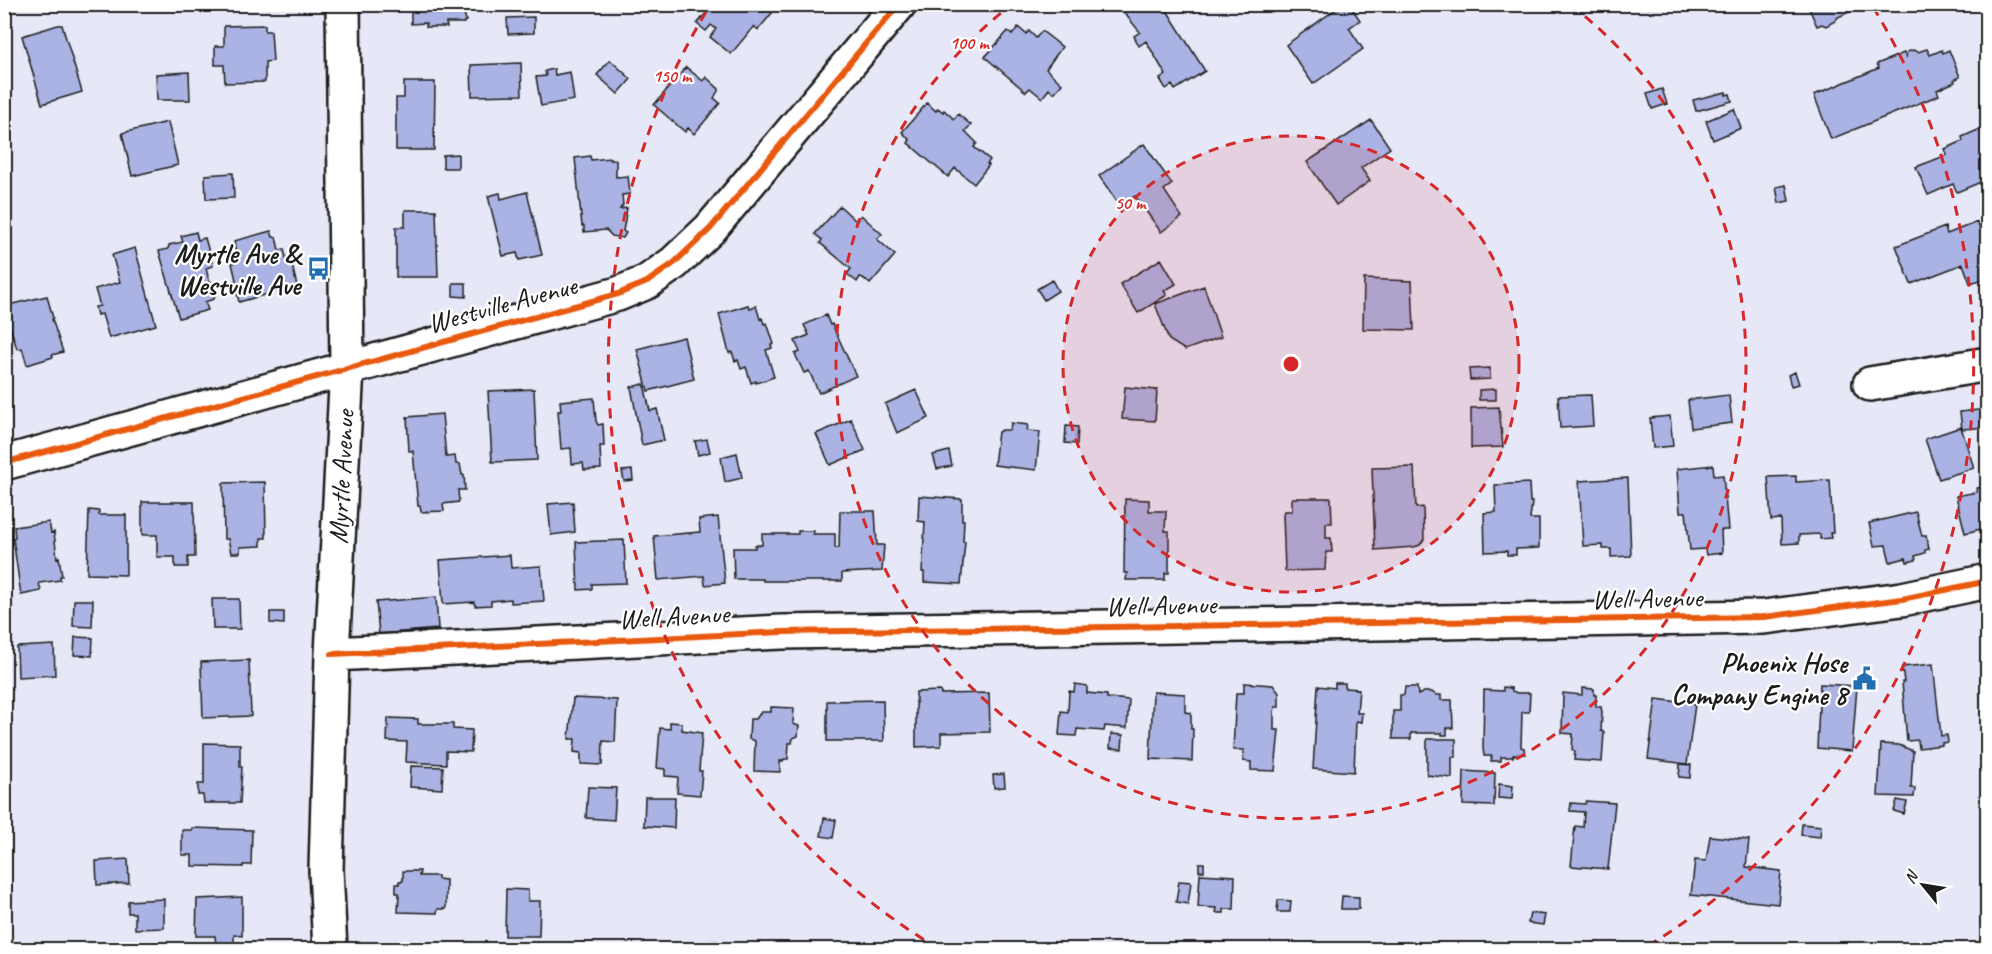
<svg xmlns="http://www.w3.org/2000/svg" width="1992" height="954" viewBox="0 0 1992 954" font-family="Caveat,sans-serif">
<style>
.building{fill:#aab3e3;stroke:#1c1c1c;stroke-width:1.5}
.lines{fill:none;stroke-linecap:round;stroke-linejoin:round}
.minor-casing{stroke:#1c1c1c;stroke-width:38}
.minor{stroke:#fff;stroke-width:33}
.cycleway-casing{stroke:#fff;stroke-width:10}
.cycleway{stroke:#e8590c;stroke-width:6}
.ring{fill:none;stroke:#d62828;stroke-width:3;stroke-dasharray:10 8}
.labels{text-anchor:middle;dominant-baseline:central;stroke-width:4.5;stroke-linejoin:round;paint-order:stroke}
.poi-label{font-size:28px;font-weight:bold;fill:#1c1c1c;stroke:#fff;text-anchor:end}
.street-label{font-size:28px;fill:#1c1c1c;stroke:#fff}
.centre{fill:#d62828;stroke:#fff;stroke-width:3}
.ring-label{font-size:18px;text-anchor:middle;font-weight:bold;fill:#d62828;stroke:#fff;stroke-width:4.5;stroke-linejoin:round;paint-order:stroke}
</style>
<rect width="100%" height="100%" fill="#e6e8f7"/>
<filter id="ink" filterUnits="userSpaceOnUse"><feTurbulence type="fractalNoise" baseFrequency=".0167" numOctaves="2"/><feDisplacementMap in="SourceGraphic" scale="12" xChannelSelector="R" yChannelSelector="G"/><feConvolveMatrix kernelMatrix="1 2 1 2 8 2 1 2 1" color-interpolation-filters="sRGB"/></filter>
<g filter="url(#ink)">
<path class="building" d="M411 4H459V12H464L466 21H464V23H446L447 27H426V23L411 24Z
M710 4H761L772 13 758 30 754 26 731 54 710 37 716 29 711 25 706 31 697 24 712 6Z
M792 4H808L803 10 796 5 795 6Z
M1117 4H1163L1205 71 1175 90 1172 85 1166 89 1160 79 1166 75 1146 41 1139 46 1134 36 1140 32Z
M1301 4H1318L1309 13Z
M1343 4H1349L1360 20 1349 28 1363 49 1313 84 1286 45Z
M1807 4H1867L1838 17 1835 21 1826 26 1822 24 1817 26Z
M534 17V33L508 34 507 18Z
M58 25H62L82 92 42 104 22 36Z
M265 25V31H271L273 61 265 62V82L225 83 224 65H215V46H224V26Z
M1018 27 1026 34 1029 31 1036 38 1042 31 1062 47 1046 69 1062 84 1054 93 1049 89 1042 98 1030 88 1026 92 985 57 1008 31 1012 35Z
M1927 49 1930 55 1942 50 1943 53 1949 50 1960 77 1954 80 1955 82 1937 90 1939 95 1831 139 1814 95 1879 68 1877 64 1904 53 1906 57 1907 52 1913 50 1918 52Z
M610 60 631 79 618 94 597 75Z
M521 63 522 95 472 96 471 65Z
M686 67 703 81 706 77 719 89 714 98 720 103 694 134 688 128 685 132 654 105Z
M554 69 555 75 570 72 574 100 541 106 536 77 546 76 545 71Z
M189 72 190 100H157L156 74Z
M404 82H435L434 150H396V98H404Z
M1662 89 1667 104 1652 109 1647 94Z
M1726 92V95L1730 94 1732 101 1696 111 1693 100Z
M927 103 936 111 938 108 943 112 944 110 954 119 958 114 971 125 965 131 977 143 974 147 990 160 987 164 989 165 974 184 955 168 948 177 908 143 910 140 902 132Z
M1734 109 1741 128 1713 140 1706 121Z
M1371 120 1390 148 1361 168 1370 181 1336 205 1307 162Z
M168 122 178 165 132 176 122 133Z
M1985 127 1988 132V179L1957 192 1953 184 1928 195 1916 167 1947 155 1945 149 1963 141 1962 137Z
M1144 144 1172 184 1164 190 1182 217 1161 232 1135 196 1120 206 1099 176Z
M458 154V168H443V155Z
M590 156 591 160 610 158V160H616V177L628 176 630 194 622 195 623 205 620 209 627 208 623 231 626 233 623 238 612 236 606 230 584 232V226H582L575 158Z
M233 173 234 198 206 199 205 175Z
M1786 185 1789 201 1779 203 1776 187Z
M527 192 542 255 519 260 517 253 503 256 488 196 500 193 501 199Z
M840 206 856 221 861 215 882 234 877 239 895 255 870 284 863 278 860 277 857 282 847 274 851 269 820 243 822 240 815 234Z
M405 210H436L438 277H396V227H405Z
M1977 222 1983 237 1988 235V278L1970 283 1963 264 1911 284 1896 246 1945 227 1947 234Z
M271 231 273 237H276L279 250 284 249 288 266 292 265 297 286 239 302 234 281 236 280 232 263 237 262 234 241Z
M196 232 198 240 205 238 213 266 206 268 209 281 213 283 216 292 214 299 205 302 208 310 179 318 159 251 168 249 169 245 183 242 181 236Z
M135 248 156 325 109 338 102 314 97 315 95 307 100 306 95 289 120 282 112 255Z
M1161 259 1176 284 1164 291 1167 295 1138 313 1120 284Z
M1364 279 1412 281 1414 330 1363 329Z
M1052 280 1058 291 1044 300 1037 289Z
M453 283H466V297L453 296Z
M1204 286 1221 337 1185 350 1169 340 1155 304Z
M47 296 53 318 52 319 63 352 52 355 53 357 27 365 22 348 17 349 10 326 7 327 5 319 11 317 8 305Z
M1988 303V319L1983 305Z
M748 305 750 308 756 306 760 319 762 318 764 324 767 323 774 344 771 345 772 348 766 350 774 377 756 383V381L751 383 746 367 741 369 738 360 735 361 732 352 729 353 719 314Z
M826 315 830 325 832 324 856 376 819 393 809 371 804 373 795 354 800 352 795 341 809 335 804 325Z
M684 337 694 379 648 391 637 349Z
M1490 368V379L1470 380 1469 369Z
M1795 372 1799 384 1791 386 1788 375Z
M644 384 650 411 657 409 664 440 642 445 631 387Z
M1125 387 1157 390 1155 421 1122 419Z
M534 389 537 460 492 462 488 391Z
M1496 389V400H1479V390Z
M916 390 929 418 897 433 885 404Z
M1591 395 1593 426 1560 428 1558 396Z
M1729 395 1732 423 1691 428 1688 400Z
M594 398 596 421 598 425 603 424 604 446H600L601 469 584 470 583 463 572 464 571 448 561 449 558 411H561L560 401Z
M1499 407 1503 447 1471 448V408Z
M1988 409V427L1962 429 1960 412Z
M442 414 446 457 455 456 456 464H460L462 475H464L465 490H458L459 502 443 504 444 511 421 512 420 506H418L413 451H409L407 417Z
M1670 416 1673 446 1653 448 1650 418Z
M851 419 865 450 830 465 816 434Z
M1011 423 1028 425 1027 431 1040 432 1036 470 994 465 998 432 1002 430H1010Z
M1066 426 1078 427 1077 444 1065 443Z
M1961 427 1974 468 1939 479 1925 439Z
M707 439 710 452 698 455 695 441Z
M949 451 952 466 937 469 933 455Z
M737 453 742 478 725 482 721 457Z
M1713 465 1714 476 1723 475 1728 530H1721L1722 553 1706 555 1705 549 1690 550 1686 512H1680L1677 469Z
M1414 467 1416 508 1423 507 1424 539 1420 545 1414 547 1375 550 1372 468Z
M632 470 633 480 624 481 622 471Z
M1796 476V482L1830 480 1833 533H1830L1831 538 1820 539V534L1799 535V543L1782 544 1781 519 1771 520 1768 477Z
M1628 478 1631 556 1611 557V549H1603V545L1583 546 1579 481Z
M265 482 266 538H261V546L240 547V553H231L228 539H224L223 483Z
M1529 483 1530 502H1532L1530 519H1539V548L1516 549V555H1507V551L1485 552 1484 513 1496 512 1495 485Z
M1982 487 1983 490 1988 489V534L1983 535 1981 529 1965 533 1956 496 1977 492 1976 488Z
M919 496 962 499V520H964L963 542H965L961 584 924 582V572H922L925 522 918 521Z
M1292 498H1331L1332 523H1326V538H1331L1332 552H1326L1325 570 1285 571 1283 514 1284 511H1292Z
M1125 499 1149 500V511H1166L1165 531H1169V573H1165V580H1126L1127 573H1124Z
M142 502H194L195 557H188V567H175V557H157V535H142Z
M573 502 575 532 551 535 548 504Z
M89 510 99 511V515H126V575L87 574Z
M840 511H875L877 545H884L882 571 842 573V581H763V579H734L733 548H755V545H762V534H798V531H814L813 534H835V548H839Z
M1916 512 1922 536 1926 535 1929 549 1925 550V553L1915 556 1916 560 1907 562 1906 558 1890 562 1886 545 1874 546 1869 523Z
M718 517 725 583 705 585 704 576 658 580 654 536 700 532 699 519Z
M49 522 51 533 54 532 57 558 59 557 62 576H60V580L39 583 41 591 21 595 13 538H15L14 527Z
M624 540 626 583 592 584V589L578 590 576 542Z
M510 555 511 568 541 566 544 601 511 603V599L491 601V605L475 606 474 602 443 604 440 560Z
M436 597 438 629 379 634 376 602Z
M212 599H239L240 629H213Z
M74 600H93L92 627 73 626Z
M270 612H284V624L270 623Z
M75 637 93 638 92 656 74 655Z
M54 645 55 675 18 677 17 647Z
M249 660 251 716 203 718 201 662Z
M1933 664 1941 736 1947 735 1948 742 1942 743V745L1919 748 1918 740 1907 741 1902 682H1904L1902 667Z
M1244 683 1273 685 1279 693V707H1275L1274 712V730H1279L1275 771 1251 770V762L1243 761 1244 750H1233L1236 693H1244Z
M1335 683H1345V688L1359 689 1357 713H1362L1361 722 1356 721 1354 772 1313 769 1318 686 1335 688Z
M1075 684 1087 686V693L1107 695V698L1129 700 1127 728 1105 726 1104 731 1077 729 1076 736 1059 735 1061 711 1068 712 1069 691 1074 692Z
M1820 684 1857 686 1852 751 1817 748Z
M1405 687H1417L1418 695 1424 692H1432L1436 695H1441V700H1452L1453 728H1447V735H1442V733H1411V739H1393V711H1400V695H1404Z
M1503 687 1511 688 1512 691 1517 693H1530L1529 712H1522L1521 747 1524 748 1525 754 1513 755V757H1501V761H1491L1492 756H1484L1483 748 1484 690 1503 691Z
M1582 688 1594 689V695H1596V707H1601L1602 712 1601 731 1604 732 1602 762 1574 760 1575 751 1572 750 1573 734 1562 733 1563 693 1582 695Z
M940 691 941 694 989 693 990 732 941 733V746L916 747V692Z
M1153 692 1185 694V712L1191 713V729H1193L1192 761 1150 759Z
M573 698 617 700 615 742 603 741 602 765 581 764V753L574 752 575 739H569Z
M1656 699 1695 704 1687 764 1648 759Z
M883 700 884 741H827V701Z
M771 707 794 708 793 724 799 726 798 736 793 738 792 743H789L788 759H784L783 761H780V772L754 771 755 741 749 739 750 719H756L761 712H771Z
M388 718 418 719V724H453V729L472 730 471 752 446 751V764L406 762 407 742 387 741Z
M670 722 682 723V730L702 733 699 771H702L700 795 677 793 678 777 665 776V769L657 768 660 728 670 729Z
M1111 734 1123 735 1122 749 1110 748Z
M1427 739H1456V757H1452V778L1427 775Z
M204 743 240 744V767H242L240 803H204L203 795H198V784H204Z
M1881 744 1899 745 1913 751 1911 788H1915L1914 797 1878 796Z
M1680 764 1691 765 1690 778 1679 777Z
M411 766 443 767 442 789 410 787Z
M1464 771 1495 773 1494 806 1463 805Z
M1004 774 1005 787 994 788 993 775Z
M1499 784 1513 786 1512 799 1498 798Z
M588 787 616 788 614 820 586 818Z
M645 797H675L674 828 644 826Z
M1897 800 1907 802 1904 814 1894 811Z
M1586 801 1615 803 1608 869 1571 866 1575 826 1583 827 1584 812 1570 811 1571 803 1585 804Z
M824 818 836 820 833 838 821 836Z
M1802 824 1821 826 1820 837 1801 835Z
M192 828 252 830 251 865H243V867L192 866V855H182V830H192Z
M1710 836 1749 840 1746 867 1781 871 1778 904 1691 895 1695 860 1706 861Z
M128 859 129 883 97 885 96 861Z
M1199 863H1204V871H1199Z
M403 871H420L419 876H438V879L446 880V909H438L437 913 398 912 399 893H396V884H399V881H403Z
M1200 874 1235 876 1234 909H1224V913H1216L1217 908 1198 907Z
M1179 881 1191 882 1188 904 1176 902Z
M506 889 528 890V901H540L539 936H505Z
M1342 896 1359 897V909H1341Z
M242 897V936L234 935V945H216L215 936H196L197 899Z
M164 899V928L135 929V913H128V901Z
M1278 900 1291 901 1290 912H1277Z
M1530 913 1545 915 1543 925 1528 923Z
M716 941 717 950H691V943Z"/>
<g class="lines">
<defs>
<path id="minor" d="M1870 384 1988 364
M4 463 578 305 618 294 647 282 674 263 710 229 899 4
M332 654 782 632 1764 617 1902 599 1988 581
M330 950 326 870 332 654 347 368 343 4"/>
</defs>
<use href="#minor" class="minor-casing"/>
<use href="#minor" class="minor"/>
<defs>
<path id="cycleway" d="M4 463 578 305 618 294 647 282 674 263 710 229 899 4
M332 654 782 632 1764 617 1902 599 1988 581"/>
</defs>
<use href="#cycleway" class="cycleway-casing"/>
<use href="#cycleway" class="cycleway"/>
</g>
</g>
<circle cx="1291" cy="364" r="228" fill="#d62828" fill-opacity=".12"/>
<g class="ring">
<circle cx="1291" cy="364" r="228"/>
<path d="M1571 5A455 455 0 1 1 1011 5"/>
<path d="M939 949A683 683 0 0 1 709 7M1873 7A683 683 0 0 1 1643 949"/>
</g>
<defs>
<symbol id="bus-bare" viewBox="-9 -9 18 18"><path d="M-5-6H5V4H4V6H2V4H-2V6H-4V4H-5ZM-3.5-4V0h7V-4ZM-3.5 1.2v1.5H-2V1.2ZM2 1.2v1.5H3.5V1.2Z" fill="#1f6fb2" stroke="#fff" stroke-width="2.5" paint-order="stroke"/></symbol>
<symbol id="civic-bare" viewBox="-9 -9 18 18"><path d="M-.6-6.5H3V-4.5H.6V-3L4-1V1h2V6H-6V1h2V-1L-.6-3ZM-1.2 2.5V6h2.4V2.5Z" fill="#1f6fb2" stroke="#fff" stroke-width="2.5" paint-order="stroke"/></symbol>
</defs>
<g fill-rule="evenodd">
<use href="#bus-bare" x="302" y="252" width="33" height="33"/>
<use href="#civic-bare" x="1848" y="662" width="33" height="33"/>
</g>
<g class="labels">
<g class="poi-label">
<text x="300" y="253">Myrtle Ave &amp;<tspan x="300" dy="32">Westville Ave</tspan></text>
<text x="1847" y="662">Phoenix Hose<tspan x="1847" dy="32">Company Engine 8</tspan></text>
</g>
<g class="street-label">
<text transform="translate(502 304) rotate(-15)">Westville Avenue</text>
<text transform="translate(341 477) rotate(-87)">Myrtle Avenue</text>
<text transform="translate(1647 598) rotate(-1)">Well Avenue</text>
<text transform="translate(1161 605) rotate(-1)">Well Avenue</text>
<text transform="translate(674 616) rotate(-3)">Well Avenue</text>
</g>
</g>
<circle cx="1291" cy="364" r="9" class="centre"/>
<g class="ring-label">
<text x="969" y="49">100 m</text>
<text x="672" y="82">150 m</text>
<text x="1130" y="209">50 m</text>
</g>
<rect width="1992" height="954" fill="none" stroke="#fff" stroke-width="24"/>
<rect x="12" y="12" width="1968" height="930" fill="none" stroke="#1c1c1c" stroke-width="2" filter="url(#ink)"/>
<g transform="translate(1923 885) rotate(300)" stroke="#ffffff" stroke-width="4.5" paint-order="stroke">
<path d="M0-4.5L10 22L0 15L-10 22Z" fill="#1c1c1c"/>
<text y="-9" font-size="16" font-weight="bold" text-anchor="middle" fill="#1c1c1c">N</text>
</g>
</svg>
